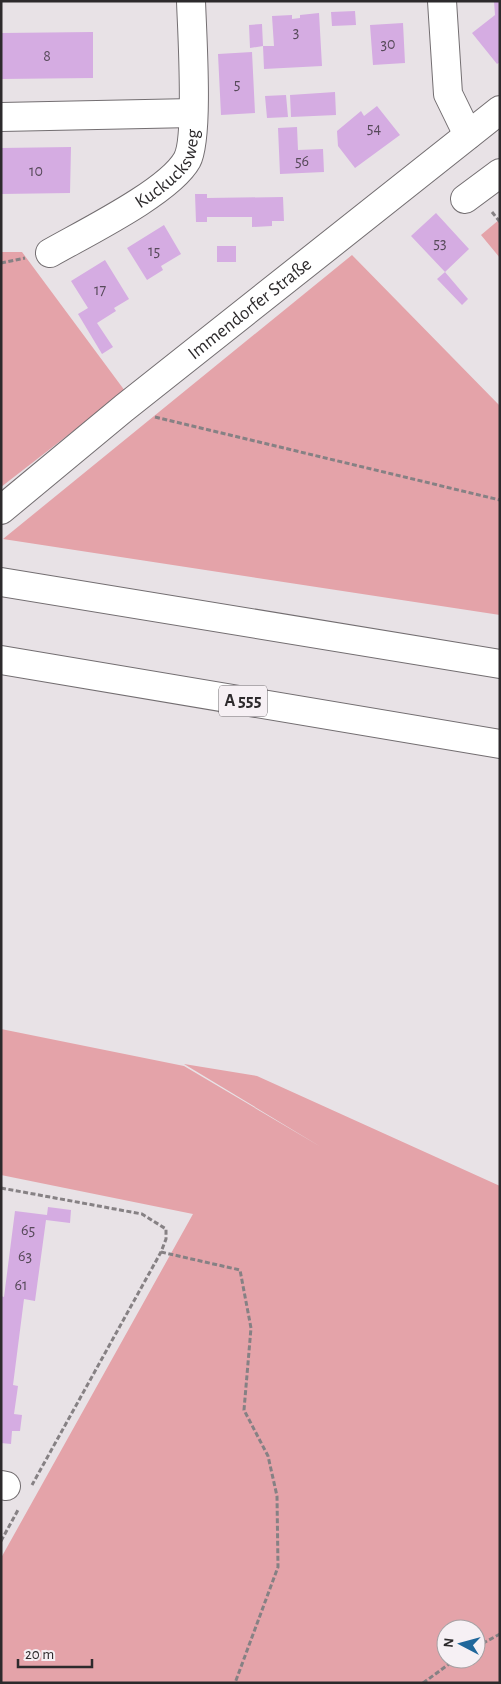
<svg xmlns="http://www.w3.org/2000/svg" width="501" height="1684" viewBox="0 0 501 1684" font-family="'Alegreya Sans',sans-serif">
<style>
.green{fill:#e4a3a9;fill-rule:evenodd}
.building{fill:#d5ace2}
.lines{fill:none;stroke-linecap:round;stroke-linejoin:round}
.minor-casing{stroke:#736e71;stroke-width:30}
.highway-casing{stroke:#736e71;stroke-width:30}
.path{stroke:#868184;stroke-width:3;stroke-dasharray:5 2.5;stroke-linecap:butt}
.minor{stroke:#fff;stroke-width:28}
.highway{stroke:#fff;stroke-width:28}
.labels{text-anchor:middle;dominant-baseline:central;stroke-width:4.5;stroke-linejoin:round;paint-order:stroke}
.number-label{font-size:16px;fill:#574a5a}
.shield{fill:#f6f0f4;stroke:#696568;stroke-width:1}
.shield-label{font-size:18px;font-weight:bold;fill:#2d2a2c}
.street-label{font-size:19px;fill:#2d2a2c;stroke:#f6f0f4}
</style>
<rect width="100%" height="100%" fill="#e8e2e6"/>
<path class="green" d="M500 219V258L481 235Z
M1 252H22L125 391 1 487Z
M352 255 500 406V615L3 539Z
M1 1029 184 1066 321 1147 184 1064 257 1076 500 1186V1683H1V1558L193 1214 1 1175ZM446 1629H476V1659H446Z"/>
<path class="building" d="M494 1H500V62L497 64 472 33 495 15Z
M355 11 356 25 332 26 331 12Z
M319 13 322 66 264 69 263 46H274L272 16 292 15V19L300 18V15Z
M403 23 405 63 373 65 370 25Z
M262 24 263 46 250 48 249 25Z
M93 32V78L1 79V33Z
M252 52 255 113 221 115 218 54Z
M335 92 336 115 291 117 290 95Z
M286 95 288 117 267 118 265 96Z
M377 106 400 135 355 168 338 146 337 131 361 111 364 116Z
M297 127 298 150 323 149 324 172 280 174 278 128Z
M71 147 70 193 1 194V148Z
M195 194H207V198L283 197 284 221H272V226L252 227V217H207V222H196Z
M436 213 469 249 445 272 411 236Z
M164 225 181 254 161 266 163 270 147 280 127 248Z
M217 246H236V262H217Z
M105 260 129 299 114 308 116 311 97 323 113 347 102 354 78 314 88 308 71 281Z
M445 272 468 299 462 305 437 279Z
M48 1207 71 1210 70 1223 46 1220 35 1301 24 1299 13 1385 18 1386 14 1414 22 1415 20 1431H12L11 1444 1 1443V1296L4 1297 15 1211 47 1215Z"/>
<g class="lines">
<defs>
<g id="minor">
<path d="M442 1 448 94 468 135"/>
<path d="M1 117 193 113"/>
<path d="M465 199 500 173"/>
<path id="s1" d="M50 253C85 233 169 192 187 160 199 138 192 32 191 1"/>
<path id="s2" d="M1 510 124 408 500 110"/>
<path d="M1 1485 6 1486"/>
</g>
<path id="highway" d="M1 582 500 664
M1 660 500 744"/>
</defs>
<use href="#minor" class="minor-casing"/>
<use href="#highway" class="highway-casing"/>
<path class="path" d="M492 212 500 222
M1 263 25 258
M155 417 500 500
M1 1188 142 1214 166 1229V1239L161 1252 32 1485
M161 1252 240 1270 251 1328 244 1410 268 1456 277 1496 278 1567 235 1683
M1 1541 18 1510
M476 1647 500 1634
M423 1683 456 1659"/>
<use href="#minor" class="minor"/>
<use href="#highway" class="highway"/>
</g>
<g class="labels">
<g class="number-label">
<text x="296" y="32">3</text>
<text x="388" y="44">30</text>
<text x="47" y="56">8</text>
<text x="237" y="84">5</text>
<text x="374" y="128">54</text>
<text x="302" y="161">56</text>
<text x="36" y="171">10</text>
<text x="440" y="243">53</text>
<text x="154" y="251">15</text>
<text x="100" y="290">17</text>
<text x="28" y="1230">65</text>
<text x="25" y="1256">63</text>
<text x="21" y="1285">61</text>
</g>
<rect class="shield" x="219" y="685.5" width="48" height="31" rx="4"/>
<g class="shield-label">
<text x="243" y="701">A 555</text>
</g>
<g class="street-label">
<text stroke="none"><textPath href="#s1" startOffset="149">Kuckucksweg</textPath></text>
<text stroke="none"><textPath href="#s2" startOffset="320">Immendorfer Straße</textPath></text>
</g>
</g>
<rect width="501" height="1684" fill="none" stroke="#2d2a2c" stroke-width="5"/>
<g transform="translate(461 1644) rotate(276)"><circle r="24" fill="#f6f0f4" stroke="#a6a1a4"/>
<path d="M0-4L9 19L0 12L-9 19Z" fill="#20679b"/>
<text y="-8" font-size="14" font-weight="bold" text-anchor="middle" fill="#2d2a2c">N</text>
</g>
<path d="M18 1659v8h74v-8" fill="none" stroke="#2d2a2c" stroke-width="2.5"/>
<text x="25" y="1659" font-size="15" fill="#2d2a2c" stroke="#f6f0f4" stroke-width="4" paint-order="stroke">20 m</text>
</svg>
